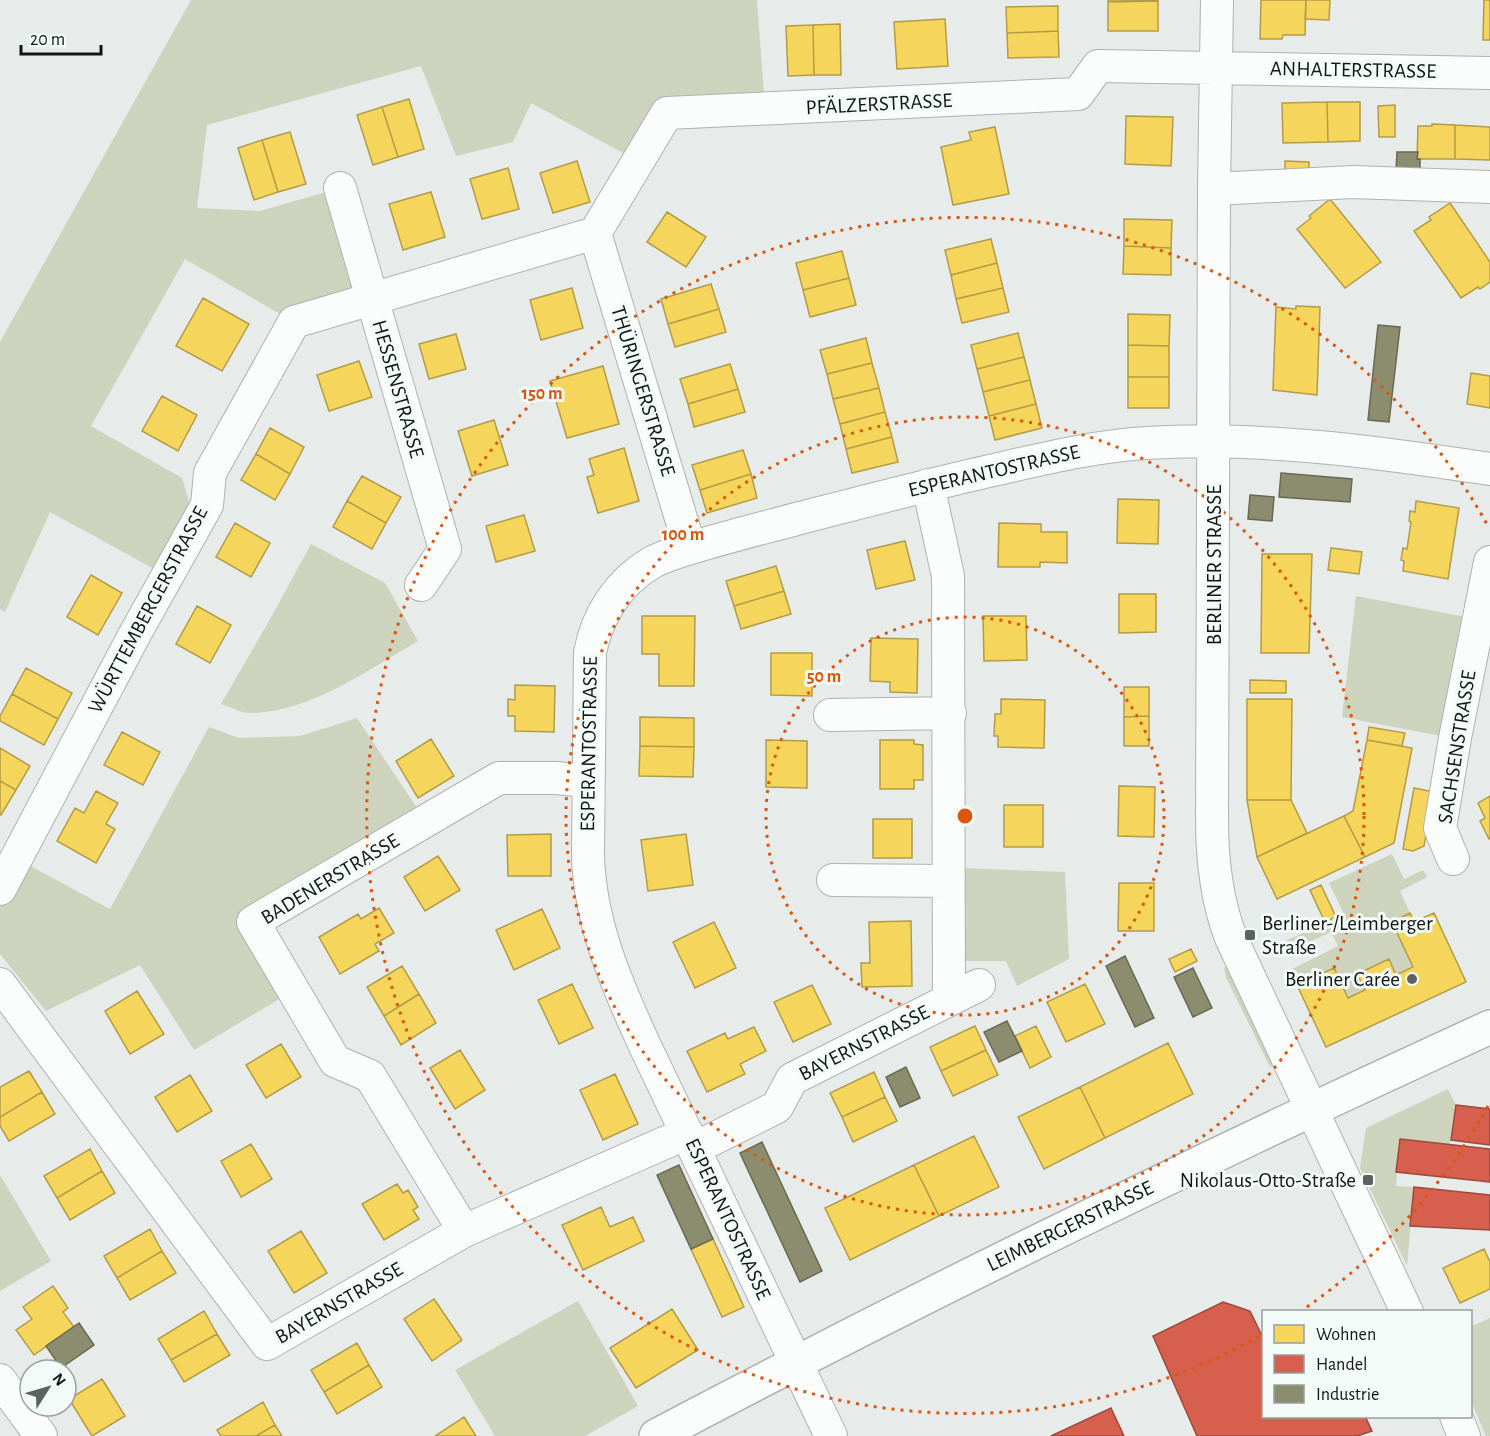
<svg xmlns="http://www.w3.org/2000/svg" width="1490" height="1436" viewBox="0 0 1490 1436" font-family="'Alegreya Sans',sans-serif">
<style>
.green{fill:#ced3bd}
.homes{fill:#f6d55c;stroke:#b29c47;stroke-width:1.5}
.shops{fill:#d6604d;stroke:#9c4a3c;stroke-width:1.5}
.industry{fill:#8c8c6e;stroke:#686953;stroke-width:1.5}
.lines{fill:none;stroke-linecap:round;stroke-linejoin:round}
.minor-casing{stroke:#afb2b1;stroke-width:34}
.tertiary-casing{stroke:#afb2b1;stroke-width:36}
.minor{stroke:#fbfcfc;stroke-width:32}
.tertiary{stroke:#fbfcfc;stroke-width:33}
.ring{fill:none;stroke:#dd560c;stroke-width:3;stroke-dasharray:3 6}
.poi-dot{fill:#5d6160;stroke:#f2fbf8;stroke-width:2}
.labels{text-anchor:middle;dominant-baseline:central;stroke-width:6;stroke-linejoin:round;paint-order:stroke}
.street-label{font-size:21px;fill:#131615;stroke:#f2fbf8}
.poi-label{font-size:21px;fill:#131615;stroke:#f2fbf8;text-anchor:end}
.centre{fill:#dd560c;stroke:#f2fbf8;stroke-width:3}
.ring-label{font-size:18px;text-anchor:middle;font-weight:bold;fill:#dd560c;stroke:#f2fbf8;stroke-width:6;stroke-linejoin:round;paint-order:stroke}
</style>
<rect width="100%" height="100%" fill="#e7ebea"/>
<path class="green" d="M191 0H757L764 94 657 101 625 154 531 103 513 142 456 156 421 66 207 125 197 208 260 211 340 188 372 299 294 322 185 259 91 426 182 478 191 508 158 571 50 512 5 612 0 609V342Z
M311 544 385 583 418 641C367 670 313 711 252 713 243 714 230 707 221 704L273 614Z
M1356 596 1466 617 1446 737 1342 717Z
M357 718 419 811 236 919 281 998 194 1050 140 965 46 1011 0 954V906L23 862 110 909 209 727 239 738 300 736Z
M1392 854 1404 879 1423 870 1427 877 1400 891 1410 913 1392 922 1413 967 1396 975 1389 959 1357 974 1365 990 1348 998 1334 968 1297 985 1290 970 1338 946 1331 932 1284 954 1279 944 1344 914 1329 883Z
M960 868 1065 872 1069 959 1017 986 1006 961H959Z
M1228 966 1274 1064 1270 1067 1226 977 1224 968Z
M1448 1089 1456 1105 1450 1145 1400 1139 1396 1186 1414 1187 1407 1266 1360 1168 1366 1128Z
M0 1175 51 1261 0 1291Z
M578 1301 638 1406 585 1436H495L455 1370Z
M1490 1318V1436H1486L1471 1401 1470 1327Z"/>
<path class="homes" d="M1108 0H1158V1L1108 2Z
M1261 0H1306L1305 35H1283L1282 39H1260Z
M1306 0H1330L1329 20 1305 19Z
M1484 0H1490V40H1483Z
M1158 1V31H1108V2Z
M1058 6V31L1007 33 1006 7Z
M945 19 948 66 897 69 894 22Z
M840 24 841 75H814L813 25Z
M813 25 814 75 788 76 786 26Z
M1058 31 1059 57 1008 58 1007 33Z
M409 99 424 149 398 157 382 107Z
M1327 102 1328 142 1283 143 1282 103Z
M1327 102H1360V141L1328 142Z
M1395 105V137H1379L1378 106Z
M382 107 398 157 373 165 357 115Z
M1126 116 1173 117 1171 166 1125 164Z
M1432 124 1455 125V159H1417L1418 126H1432Z
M1455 125 1490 127V160L1455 159Z
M995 127 1009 194 953 205 941 147 971 140 969 132Z
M290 132 306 184 278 192 262 140Z
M262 140 278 192 254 200 238 148Z
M577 161 590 202 553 213 540 173Z
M1285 161 1309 162V175L1285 176Z
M508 168 519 209 482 219 470 179Z
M431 192 445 237 403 250 389 204Z
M1330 199 1381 262 1345 288 1297 229 1311 218 1309 216Z
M1450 203 1490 262V282L1480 289 1478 287 1461 298 1414 231 1431 220 1429 217Z
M667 212 706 237 686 267 647 242Z
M1124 219 1172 220 1171 248 1124 246Z
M991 239 997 263 951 275 945 250Z
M1124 246 1171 248V275L1123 274Z
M842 251 849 278 803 290 796 263Z
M997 263 1003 288 956 299 951 275Z
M849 278 856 305 810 317 803 290Z
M711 284 719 309 668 324 661 299Z
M572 288 583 328 541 340 530 300Z
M1003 288 1009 312 962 323 956 299Z
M203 298 249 324 222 371 176 346Z
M1296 306 1320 307 1317 395 1273 390 1276 307 1296 309Z
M719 309 726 332 675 347 668 324Z
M1128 314 1170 315 1169 346 1128 345Z
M1018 333 1024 357 977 369 971 345Z
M456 334 466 369 429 379 419 344Z
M866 338 872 363 827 374 820 350Z
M1128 345 1169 346V377H1128Z
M1024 357 1030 380 983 392 977 369Z
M359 361 372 397 329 411 317 375Z
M872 363 879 388 833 399 827 374Z
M730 364 738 389 688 404 680 379Z
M603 366 619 424 567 438 550 381Z
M1471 373 1490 376V408L1467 404Z
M1128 377H1169V408H1128Z
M1030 380 1036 404 989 416 983 392Z
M879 388 885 412 840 424 833 399Z
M738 389 745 412 694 427 688 404Z
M162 396 197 415 178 451 142 431Z
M1036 404 1042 428 995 440 989 416Z
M885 412 892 437 846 449 840 424Z
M494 420 508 465 472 476 458 431Z
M270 428 304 447 290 474 256 454Z
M892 437 898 462 852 473 846 449Z
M624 448 639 501 598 513 587 477 594 475 589 459Z
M743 450 751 474 700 490 692 465Z
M256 454 290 474 275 500 241 480Z
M751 474 757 498 707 513 700 490Z
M362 476 401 497 386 523 347 501Z
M1118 499 1159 500 1158 544 1117 543Z
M347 501 386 523 372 549 333 527Z
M1416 501 1459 508 1448 579 1403 571 1404 561 1401 560 1403 548 1407 549 1411 522 1409 521 1410 511 1415 512Z
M524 515 535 551 496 562 486 526Z
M235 523 270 543 251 577 216 557Z
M999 523 1041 524V532H1067V563L1040 562V567H998Z
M905 541 915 580 876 589 867 550Z
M1331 548 1362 552 1359 574 1328 570Z
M1262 554H1312L1309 653H1261Z
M776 566 784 591 734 606 726 581Z
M91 575 122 593 98 635 67 617Z
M784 591 791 614 741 629 734 606Z
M1119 594H1156V632L1119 633Z
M197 606 231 625 210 663 176 644Z
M642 616H695L694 686H659V654H642Z
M983 616H1026L1027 660 984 661Z
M871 638 918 639 917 693 890 692V682L870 681Z
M771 653H812V696L771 695Z
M26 668 72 693 58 719 12 694Z
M1250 680 1286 681V693H1250Z
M515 685 555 686 554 732 515 731V716H508V699L515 700Z
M1124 687H1149V716L1124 717Z
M12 694 58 719 44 745 0 721V716Z
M1001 699 1045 700 1044 748 998 747V736H994L995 714H1001Z
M1247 699H1292L1291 800H1247Z
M1149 716V746H1124V717Z
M640 717 694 718V747L640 746Z
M1369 727 1405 733 1402 746 1367 740Z
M122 732 160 752 143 785 104 765Z
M431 739 454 776 418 798 396 761Z
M766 740 807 741V788L766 787Z
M880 740H914V744L923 745V780H914V789H880Z
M1367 740 1412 748 1394 843 1365 857 1344 816 1353 811Z
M640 746 694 747 693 777 639 776Z
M0 748 30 766 16 790 0 781Z
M0 781 16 790 1 815 0 814Z
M1119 786 1155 787 1154 837 1118 836Z
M1414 788 1434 792 1424 846 1413 851 1403 849Z
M96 791 118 803 106 824 115 829 96 863 57 841 75 808 84 813Z
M1490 796V838L1489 839 1480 821 1485 818 1478 803Z
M1247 800H1291L1307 833 1257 857Z
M1004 805H1043V847H1004Z
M1344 816 1365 857 1277 899 1257 857Z
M873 819H912V858H873Z
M551 834V876H508L507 835Z
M686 834 693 885 648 891 641 840Z
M438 856 460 890 425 911 404 877Z
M1119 883H1154V931H1118Z
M1321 885 1336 917 1325 922 1310 890Z
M379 908 394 933 375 944 379 951 340 974 319 937 358 914 361 919Z
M542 909 560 948 514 970 496 930Z
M1410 913 1414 922 1434 913 1466 982 1326 1047 1297 985 1334 968 1348 998 1365 990 1357 974 1389 959 1396 975 1413 967 1392 922Z
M911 921 912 986 862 987 861 963H870L869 922Z
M714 922 736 968 695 988 673 942Z
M1191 949 1197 961 1175 972 1169 959Z
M402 966 419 994 384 1016 367 987Z
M572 984 593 1028 559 1044 538 1000Z
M1085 984 1105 1024 1066 1042 1047 1002Z
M812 985 831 1024 793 1042 774 1002Z
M137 991 164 1034 130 1054 105 1011Z
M419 994 436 1023 401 1045 384 1016Z
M975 1026 986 1050 941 1071 930 1047Z
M1036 1026 1051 1057 1030 1068 1015 1036Z
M754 1027 766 1051 740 1064 745 1074 707 1092 687 1051 725 1033 728 1039Z
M1168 1043 1193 1094 1105 1138 1080 1087Z
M281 1044 301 1077 266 1098 246 1065Z
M460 1050 485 1090 455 1109 430 1068Z
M986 1050 998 1075 953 1096 941 1071Z
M29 1071 42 1092 0 1117V1087Z
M874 1072 885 1097 842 1117 830 1093Z
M615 1074 638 1124 603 1140 580 1090Z
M190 1075 212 1111 177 1132 155 1097Z
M1080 1087 1105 1138 1044 1169 1018 1117Z
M42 1092 55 1114 9 1141 0 1126V1117Z
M885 1097 897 1121 853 1142 842 1117Z
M974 1136 999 1187 939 1216 914 1165Z
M251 1144 272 1179 241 1197 221 1161Z
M90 1149 102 1171 57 1198 44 1176Z
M914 1165 939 1216 850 1260 825 1208Z
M102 1171 115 1193 70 1220 57 1198Z
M397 1184 403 1193 408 1190 418 1207 413 1210 419 1219 384 1240 362 1204Z
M601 1207 610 1227 633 1217 644 1241 583 1270 562 1225Z
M150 1229 162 1251 117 1278 104 1256Z
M301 1231 327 1273 294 1293 268 1251Z
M713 1239 744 1307 722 1317 691 1249Z
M1484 1249 1490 1262V1289L1460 1303 1443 1268Z
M162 1251 176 1273 130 1300 117 1278Z
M53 1286 68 1308 63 1312 74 1327 34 1355 16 1330 32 1319 23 1307Z
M434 1299 462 1340 432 1361 404 1319Z
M672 1309 698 1350 636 1388 610 1348Z
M204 1311 217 1334 171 1360 158 1339Z
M217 1334 230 1355 184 1382 171 1360Z
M357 1343 369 1365 324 1392 311 1370Z
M369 1365 382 1387 337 1414 324 1392Z
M102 1379 125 1416 92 1436 69 1399Z
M263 1402 275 1425 256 1436H221L217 1430Z
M464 1417 476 1436H435Z
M275 1425 282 1436H256Z"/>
<path class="shops" d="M1456 1105 1490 1109V1145L1451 1140Z
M1400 1139 1490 1149V1182L1396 1172Z
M1414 1187 1490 1195V1230L1410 1226Z
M1223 1302 1250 1311 1264 1340V1416H1365L1372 1431 1357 1436H1197L1153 1336Z
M1111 1408 1124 1436H1051Z"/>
<path class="industry" d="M1397 152H1418L1417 159H1420V171H1396Z
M1378 325 1400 327 1389 422 1368 420Z
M1281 473 1352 479 1350 502 1279 497Z
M1250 495 1274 497 1272 521 1248 519Z
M1125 956 1154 1018 1135 1027 1106 966Z
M1193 968 1212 1008 1193 1017 1174 977Z
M1007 1021 1022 1051 999 1062 984 1032Z
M906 1067 920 1098 900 1107 886 1077Z
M762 1142 822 1271 800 1282 740 1153Z
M679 1165 713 1239 691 1249 657 1175Z
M79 1323 94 1345 61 1368 46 1346Z"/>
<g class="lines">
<defs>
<path id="minor" d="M1217 0 1214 189 1212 819C1212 860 1216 899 1231 938L1407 1312
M340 188 445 549 421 585
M1214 189 1353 182 1490 187
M595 233 667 113 1078 94 1098 66 1490 73
M595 233 690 548
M928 485 948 576 949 999
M830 715 950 713
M1453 859 1440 828 1455 738 1490 562
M833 880 948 881
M0 889 136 632 207 505 210 473 294 322 595 233
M0 984 267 1344 464 1231 687 1133
M695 1148 777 1107 792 1079 979 985
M464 1231 370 1076 335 1061 253 922 499 778H556L588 781
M0 1380 41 1436
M1456 1416 1464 1436
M831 1436 645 1046C617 985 590 924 588 856L590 653C597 615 618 583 651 563 667 554 684 550 701 545 734 535 767 527 800 518 866 501 931 484 998 469 1047 458 1096 446 1146 443 1261 436 1377 452 1490 469"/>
<path id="tertiary" d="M656 1436C930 1291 1208 1156 1490 1027"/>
</defs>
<use href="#minor" class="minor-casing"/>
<use href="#tertiary" class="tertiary-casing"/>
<use href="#minor" class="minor"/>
<use href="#tertiary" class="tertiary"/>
</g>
<g class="ring">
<circle cx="965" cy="816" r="199"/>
<circle cx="965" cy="816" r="399"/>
<path d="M1488 1106A598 598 0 0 1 1304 1309M1259 1336A598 598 0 1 1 1488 526"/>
</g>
<g class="poi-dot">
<rect x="1244" y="929" width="12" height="12" rx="3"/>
<circle cx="1412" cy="979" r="6"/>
<rect x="1362" y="1174" width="12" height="12" rx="3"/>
</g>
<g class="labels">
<g class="street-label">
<text transform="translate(1353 70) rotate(1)">ANHALTERSTRASSE</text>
<text transform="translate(879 104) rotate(-3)">PFÄLZERSTRASSE</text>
<text transform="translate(398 389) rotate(74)">HESSENSTRASSE</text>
<text transform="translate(643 391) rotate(73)">THÜRINGERSTRASSE</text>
<text transform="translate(994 471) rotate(-13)">ESPERANTOSTRASSE</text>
<text transform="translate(1214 565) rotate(-90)">BERLINER STRASSE</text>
<text transform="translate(148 610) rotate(-62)">WÜRTTEMBERGERSTRASSE</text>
<text transform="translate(589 744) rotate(-89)">ESPERANTOSTRASSE</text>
<text transform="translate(1457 747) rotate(-81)">SACHSENSTRASSE</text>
<text transform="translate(330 879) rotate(-31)">BADENERSTRASSE</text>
<text transform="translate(864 1043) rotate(-27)">BAYERNSTRASSE</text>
<text transform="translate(728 1219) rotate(65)">ESPERANTOSTRASSE</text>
<text transform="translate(1070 1226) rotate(-26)">LEIMBERGERSTRASSE</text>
<text transform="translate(339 1303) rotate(-30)">BAYERNSTRASSE</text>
</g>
<g class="poi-label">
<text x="1262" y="923" text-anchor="start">Berliner-/Leimberger<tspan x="1262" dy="24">Straße</tspan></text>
<text x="1400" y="979">Berliner Carée</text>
<text x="1356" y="1180">Nikolaus-Otto-Straße</text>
</g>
</g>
<circle cx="965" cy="816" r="9" class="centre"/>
<g class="ring-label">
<text x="542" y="399">150 m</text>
<text x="683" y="540">100 m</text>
<text x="824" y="682">50 m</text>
</g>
<rect x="1262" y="1310" width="210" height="108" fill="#f2fbf8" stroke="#999f9d" stroke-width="1.5"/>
<rect x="1274" y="1325" width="30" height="18" fill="#f6d55c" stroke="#999f9d" stroke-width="1.5"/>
<text x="1316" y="1340" font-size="18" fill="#131615">Wohnen</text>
<rect x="1274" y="1355" width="30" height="18" fill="#d6604d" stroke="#999f9d" stroke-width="1.5"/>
<text x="1316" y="1370" font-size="18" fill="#131615">Handel</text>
<rect x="1274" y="1385" width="30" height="18" fill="#8c8c6e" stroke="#999f9d" stroke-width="1.5"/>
<text x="1316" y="1400" font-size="18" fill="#131615">Industrie</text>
<g transform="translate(48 1388) rotate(53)"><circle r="28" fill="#f2fbf8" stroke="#999f9d" stroke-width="1.5"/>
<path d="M0-4.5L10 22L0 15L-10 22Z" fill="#5d6160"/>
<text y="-9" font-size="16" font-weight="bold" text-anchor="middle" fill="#131615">N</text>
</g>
<path d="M21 45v9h80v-9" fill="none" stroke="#131615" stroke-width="3"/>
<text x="30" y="45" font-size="18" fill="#131615" stroke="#f2fbf8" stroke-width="4.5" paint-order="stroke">20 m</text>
</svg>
